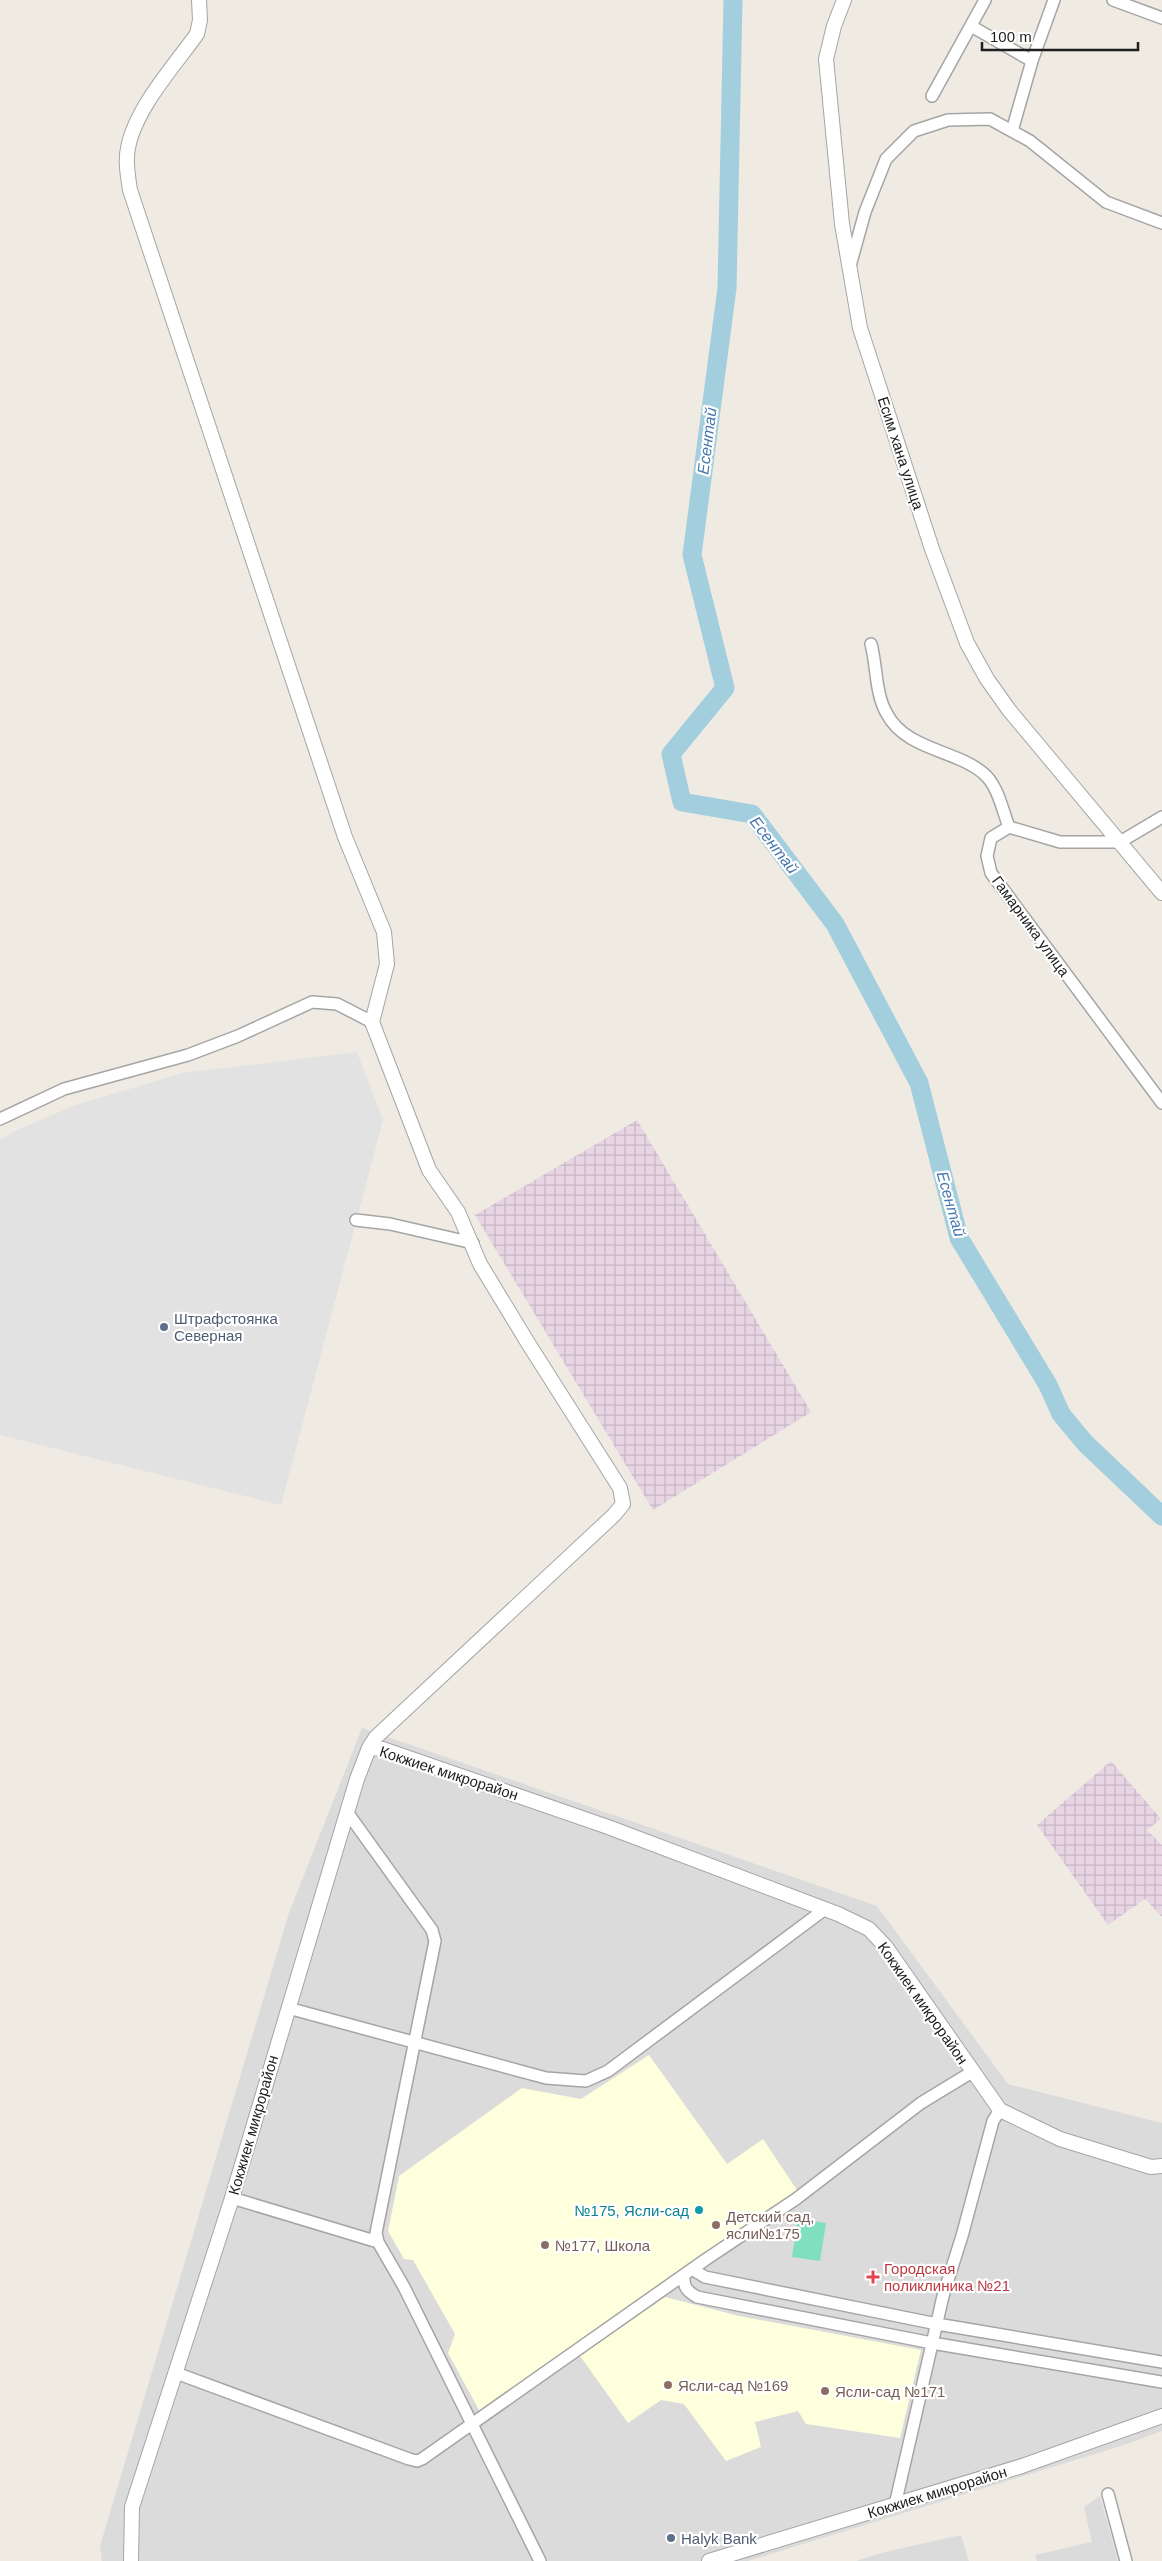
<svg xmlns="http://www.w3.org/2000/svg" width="1162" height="2561" viewBox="0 0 1162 2561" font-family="Arial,sans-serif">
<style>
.residential{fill:#dcdbdb}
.industrial{fill:url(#industrial-grid)}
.education{fill:#feffdc}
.pitch{fill:#80dfbe}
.parking{fill:#e2e2e2}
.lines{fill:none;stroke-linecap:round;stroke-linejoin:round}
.river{stroke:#a3cedd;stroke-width:19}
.minor-casing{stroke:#a5a5a5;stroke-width:14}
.tertiary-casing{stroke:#a5a5a5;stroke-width:16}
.minor{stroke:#fff;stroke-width:11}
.tertiary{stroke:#fff;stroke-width:14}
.service-dot{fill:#5c6f8a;stroke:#fff;stroke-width:2}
.culture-dot{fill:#0f9aa8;stroke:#fff;stroke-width:2}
.education-dot{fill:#8d6e63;stroke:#fff;stroke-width:2}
.health-dot{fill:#e0444e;stroke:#fff;stroke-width:2}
.labels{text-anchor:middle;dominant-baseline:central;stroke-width:4.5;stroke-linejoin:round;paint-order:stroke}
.street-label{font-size:15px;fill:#1e1e1e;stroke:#fff}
.service-label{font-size:15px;fill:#4e5e75;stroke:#fff;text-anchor:start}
.culture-label{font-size:15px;fill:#0d838f;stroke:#fff;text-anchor:end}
.education-label{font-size:15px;fill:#785e54;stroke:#fff;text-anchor:start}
.health-label{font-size:15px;fill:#be3a42;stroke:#fff;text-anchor:start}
.water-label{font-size:16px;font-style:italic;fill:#4978ae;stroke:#fff}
</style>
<defs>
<pattern id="industrial-grid" width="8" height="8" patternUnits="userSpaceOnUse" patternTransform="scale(1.25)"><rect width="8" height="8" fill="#e8d5e4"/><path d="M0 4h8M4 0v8" fill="none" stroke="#c7b6c3"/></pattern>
</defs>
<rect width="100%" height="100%" fill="#efebe3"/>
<path class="residential" d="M362 1728 877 1906 1008 2084 1162 2123V2431L1127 2444 748 2561H102L100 2546 289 1913Z
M1100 2496 1118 2561H1037L1035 2555 1092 2542 1084 2507Z
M961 2535 969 2561H856L885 2552Z"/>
<path class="industrial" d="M637 1120 811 1412 653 1510 475 1215Z
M1111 1761 1161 1819 1147 1830 1162 1845V1917L1145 1899 1108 1925 1037 1825Z"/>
<path class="education" d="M649 2055 727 2164 763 2139 799 2193 483 2411 479 2410 448 2353 455 2334 413 2260 404 2259 388 2231 399 2176 522 2088 581 2099Z
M665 2297 739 2316 921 2350 900 2438 806 2424 798 2411 755 2422 761 2447 726 2461 684 2404 661 2400 628 2423 580 2356Z"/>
<path class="pitch" d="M798 2219 826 2223 820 2261 792 2257Z"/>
<path class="parking" d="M357 1052 383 1120 281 1505 0 1435V1140L17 1130 76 1105 183 1073Z"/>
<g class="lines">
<path class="river" d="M733 0 727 288 692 555 725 688 671 754 682 802 752 814 835 924 919 1083 959 1238 1048 1385 1061 1414 1085 1443 1162 1516"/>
<defs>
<path id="minor" d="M1113 0 1162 18
M971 26 1032 61
M932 96 985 0
M1012 131 1032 61 1054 0
M850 266 865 212 886 159 914 131 948 120 990 119 1030 141 1106 202 1162 223
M871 644C877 666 875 694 887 714 906 750 956 750 983 773 998 785 1002 809 1009 827L991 838 987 856 991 873 1162 1103
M1009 827 1060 842H1120L1162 817
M0 1119 64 1089 188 1055 238 1036 312 1002 337 1004 372 1022
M356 1220 390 1224 473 1243
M347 1812 432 1930 435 1941 376 2233 378 2242 404 2287 540 2561
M288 2008 546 2078 586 2081 608 2071 825 1909
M232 2198 378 2242
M692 2269 705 2277 937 2324 1162 2362
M684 2275C683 2287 687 2291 697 2297L932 2343 1162 2382
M176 2373 409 2459 417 2461 422 2459 705 2260 796 2199 921 2103 972 2072
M1108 2494 1126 2561
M895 2505 943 2296 962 2236 993 2121 1000 2110"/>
<path id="tertiary" d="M844 0 834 26 826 59 842 224 860 328 932 549 967 643 987 679 1009 710 1162 893
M369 1748 383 1749 608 1827 838 1914 869 1929 886 1947 1000 2110 1060 2139 1151 2167 1162 2166
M131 2561 132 2507 232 2198 357 1779 369 1748 376 1737 614 1515 623 1504 620 1488 528 1343 480 1264 458 1212 429 1170 372 1022 387 964 384 932 345 837 130 190C128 176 125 162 128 148 135 109 174 66 197 34L200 20 199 0
M709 2561 1022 2466 1162 2416"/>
</defs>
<use href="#minor" class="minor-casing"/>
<use href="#tertiary" class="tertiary-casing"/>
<use href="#minor" class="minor"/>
<use href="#tertiary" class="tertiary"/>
</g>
<g class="service-dot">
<circle cx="164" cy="1327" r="5"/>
<circle cx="671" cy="2538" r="5"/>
</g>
<circle class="culture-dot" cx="699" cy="2210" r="5"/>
<g class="education-dot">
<circle cx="716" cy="2225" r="5"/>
<circle cx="545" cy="2245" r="5"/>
<circle cx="668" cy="2385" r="5"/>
<circle cx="825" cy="2391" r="5"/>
</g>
<path class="health-dot" d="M870.5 2269.5h5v5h5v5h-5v5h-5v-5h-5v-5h5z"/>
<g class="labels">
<g class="street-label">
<text transform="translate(901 453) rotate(72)">Есим хана улица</text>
<text transform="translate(1031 926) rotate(54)">Гамарника улица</text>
<text transform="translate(449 1773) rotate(18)">Кокжиек микрорайон</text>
<text transform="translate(923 2003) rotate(55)">Кокжиек микрорайон</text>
<text transform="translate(253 2125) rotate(-74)">Кокжиек микрорайон</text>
<text transform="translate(937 2492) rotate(-17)">Кокжиек микрорайон</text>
</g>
<g class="service-label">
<text x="174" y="1318">Штрафстоянка<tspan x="174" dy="17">Северная</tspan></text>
<text x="681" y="2538">Halyk Bank</text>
</g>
<g class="culture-label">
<text x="689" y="2210">№175, Ясли-сад</text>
</g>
<g class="education-label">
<text x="726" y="2216">Детский сад,<tspan x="726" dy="17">ясли№175</tspan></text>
<text x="555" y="2245">№177, Школа</text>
<text x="678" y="2385">Ясли-сад №169</text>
<text x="835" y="2391">Ясли-сад №171</text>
</g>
<g class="health-label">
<text x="884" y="2268">Городская<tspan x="884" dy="17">поликлиника №21</tspan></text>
</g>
<g class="water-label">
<text transform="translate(707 441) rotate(-83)">Есентай</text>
<text transform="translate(774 845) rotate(52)">Есентай</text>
<text transform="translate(951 1204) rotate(74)">Есентай</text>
</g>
</g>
<path d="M982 42v8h156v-8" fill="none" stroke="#1e1e1e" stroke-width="2.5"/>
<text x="990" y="42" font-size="15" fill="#1e1e1e" stroke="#ffffff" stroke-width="4" paint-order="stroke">100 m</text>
</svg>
